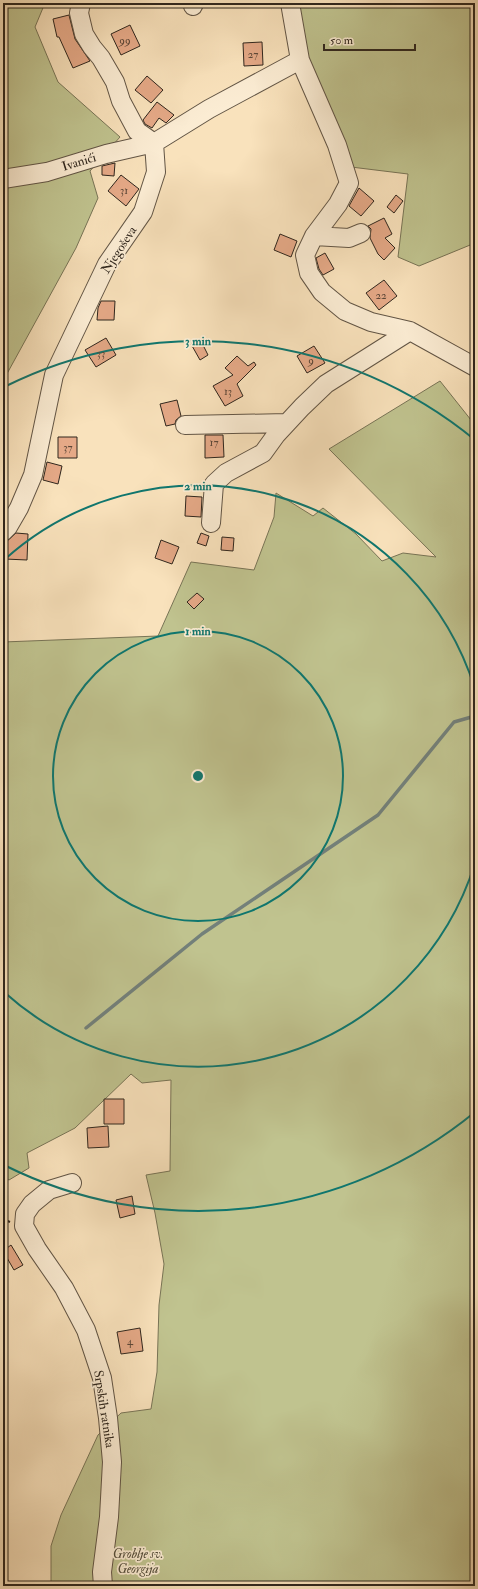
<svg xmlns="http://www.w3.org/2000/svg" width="478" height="1589" viewBox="0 0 478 1589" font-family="'IM FELL Double Pica',serif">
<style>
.green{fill:#c0c38f;stroke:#787456}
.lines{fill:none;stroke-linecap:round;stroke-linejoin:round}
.stream{stroke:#73807a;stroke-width:3.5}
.building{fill:#e5a987;stroke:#2f261d}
.minor-casing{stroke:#625545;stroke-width:20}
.path{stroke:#2f261d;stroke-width:2;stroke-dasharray:3 2;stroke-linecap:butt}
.minor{stroke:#fbecd3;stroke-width:18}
.ring{fill:none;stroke:#0f766e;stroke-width:2}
.labels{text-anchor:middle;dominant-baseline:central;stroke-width:3.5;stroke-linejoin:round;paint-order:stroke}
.number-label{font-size:11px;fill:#5c4738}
.street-label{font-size:13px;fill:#2f261d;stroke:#fbecd3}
.park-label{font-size:13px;font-style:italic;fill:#534d3a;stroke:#fbecd3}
.centre{fill:#0f766e;stroke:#fbecd3;stroke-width:2}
.ring-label{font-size:12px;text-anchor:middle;font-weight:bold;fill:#0f766e;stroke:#fbecd3;stroke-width:3.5;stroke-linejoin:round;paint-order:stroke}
</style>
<rect width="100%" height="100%" fill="#f9e2bc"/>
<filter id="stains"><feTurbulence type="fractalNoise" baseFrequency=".005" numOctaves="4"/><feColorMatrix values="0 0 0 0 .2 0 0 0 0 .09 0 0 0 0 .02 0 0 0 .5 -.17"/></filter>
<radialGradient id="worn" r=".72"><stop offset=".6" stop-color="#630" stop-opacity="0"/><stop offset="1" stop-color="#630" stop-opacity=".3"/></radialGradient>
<path class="green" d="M3 3H45L35 27 58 82 120 137 90 171 98 198 76 248 3 381Z
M294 3H475V243L419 266 398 257 408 174 351 167 306 60Z
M440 381 475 425V1586H51V1546L61 1515 98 1435 121 1413 151 1409 157 1372 159 1305 164 1264 155 1213 146 1175 170 1171 171 1080 142 1083 131 1074 75 1128 27 1153 29 1168 9 1180 3 1177V642L158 636 191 562 254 570 274 517 276 493 313 516 323 508 356 534 382 561 403 553 436 557 329 449Z"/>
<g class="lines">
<path class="stream" d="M86 1028 202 934 378 815 454 722 475 716"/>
</g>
<path class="building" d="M69 15 75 39 90 61 73 68 59 37H57L53 19Z
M130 25 140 46 121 55 111 34Z
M262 42 263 65 244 66 243 43Z
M147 76 163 90 151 103 135 90Z
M157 102 174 115 166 123 159 118 152 128 145 124 143 120Z
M115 163 114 176 102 175V166Z
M121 175 139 189 126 206 108 191Z
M359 188 374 201 361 216 349 206Z
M396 195 403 201 394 213 387 207Z
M384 218 392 234 385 238 395 248 384 260 378 254 370 238 371 229 368 226Z
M280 234 297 241 291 257 274 250Z
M325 253 334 269 323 275 319 269 316 258Z
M384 280 397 296 379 310 366 293Z
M101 301H115L114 320H97L98 308Z
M106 338 116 355 96 367 85 350Z
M200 339 208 355 200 360 191 344Z
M314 346 325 363 307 373 297 356Z
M237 356 248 366 254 362 256 365 237 384 243 396 225 406 213 386 233 375 225 368Z
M177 400 181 416 176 420 175 424 166 426 160 404Z
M205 435H223L224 457 205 458Z
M58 437H77V458H58Z
M47 462 62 466 58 484 43 480Z
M186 496 202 497 201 517 185 516Z
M16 533 28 534 27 560 5 559 6 542Z
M201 533 209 536 206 546 197 543Z
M222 537 234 538 233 551 221 550Z
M161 540 179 547 172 564 155 558Z
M197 593 204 599 194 609 187 602Z
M104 1099H124V1124H104Z
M108 1126 109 1147 88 1148 87 1128Z
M132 1196 135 1214 120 1218 116 1200Z
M11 1245 23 1265 14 1270 3 1251Z
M140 1328 143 1351 121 1354 117 1332Z"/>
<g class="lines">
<defs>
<path id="minor" d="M81 3 79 13 84 34 92 47 101 58 115 82 121 101 137 131 154 143
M290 3 300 60 337 145 349 183 338 204 314 236 305 255 309 273 322 292 345 311 371 322 410 331 475 367
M193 6 194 3
M3 179 47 172 106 154 154 143
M314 236 349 238 361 233
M185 425 287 423
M211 523 214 484 226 473 263 453 276 435 302 407 326 384 410 331
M3 532 8 527 19 508 33 475 54 375 107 264 143 212 156 172 154 143 209 109 300 60
M72 1183 49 1190 32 1204 25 1214 24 1226 37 1249 64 1288 86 1330 102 1378 108 1418 112 1462 109 1517 102 1572 103 1586"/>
</defs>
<use href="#minor" class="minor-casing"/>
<path class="path" d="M3 1219 10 1222"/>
<use href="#minor" class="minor"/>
</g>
<g class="ring">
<circle cx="198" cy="776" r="145"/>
<path d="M475 863A290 290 0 0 1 4 992M4 560A290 290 0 0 1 475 689"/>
<path d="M475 1112A435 435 0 0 1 4 1165M4 387A435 435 0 0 1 475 440"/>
</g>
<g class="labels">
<g class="number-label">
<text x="125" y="40">99</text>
<text x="253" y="54">27</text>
<text x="124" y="190">31</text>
<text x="381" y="295">22</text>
<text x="101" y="353">33</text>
<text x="311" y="360">9</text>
<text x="228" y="391">13</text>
<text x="214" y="442">17</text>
<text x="68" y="447">37</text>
<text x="130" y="1341">4</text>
</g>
<g class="street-label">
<text transform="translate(79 162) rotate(-17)">Ivanići</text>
<text transform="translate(119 250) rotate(-57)">Njegoševa</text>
<text transform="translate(104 1409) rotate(81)">Srpskih ratnika</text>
</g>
<g class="park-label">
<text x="138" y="1554">Groblje sv.<tspan x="138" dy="15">Georgija</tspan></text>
</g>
</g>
<circle cx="198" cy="776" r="6" class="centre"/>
<g class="ring-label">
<text x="198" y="345">3 min</text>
<text x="198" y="490">2 min</text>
<text x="198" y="635">1 min</text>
</g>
<rect width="478" height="1589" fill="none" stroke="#f9e2bc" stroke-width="16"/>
<rect x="4" y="4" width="470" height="1581" fill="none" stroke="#2f261d" stroke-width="2"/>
<rect x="8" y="8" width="462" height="1573" fill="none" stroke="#2f261d"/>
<path d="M324 44v6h91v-6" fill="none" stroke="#2f261d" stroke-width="2"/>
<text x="330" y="44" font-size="12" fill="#2f261d" stroke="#fbecd3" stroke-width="3" paint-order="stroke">50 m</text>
<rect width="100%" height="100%" filter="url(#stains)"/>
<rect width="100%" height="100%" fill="url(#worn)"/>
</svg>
